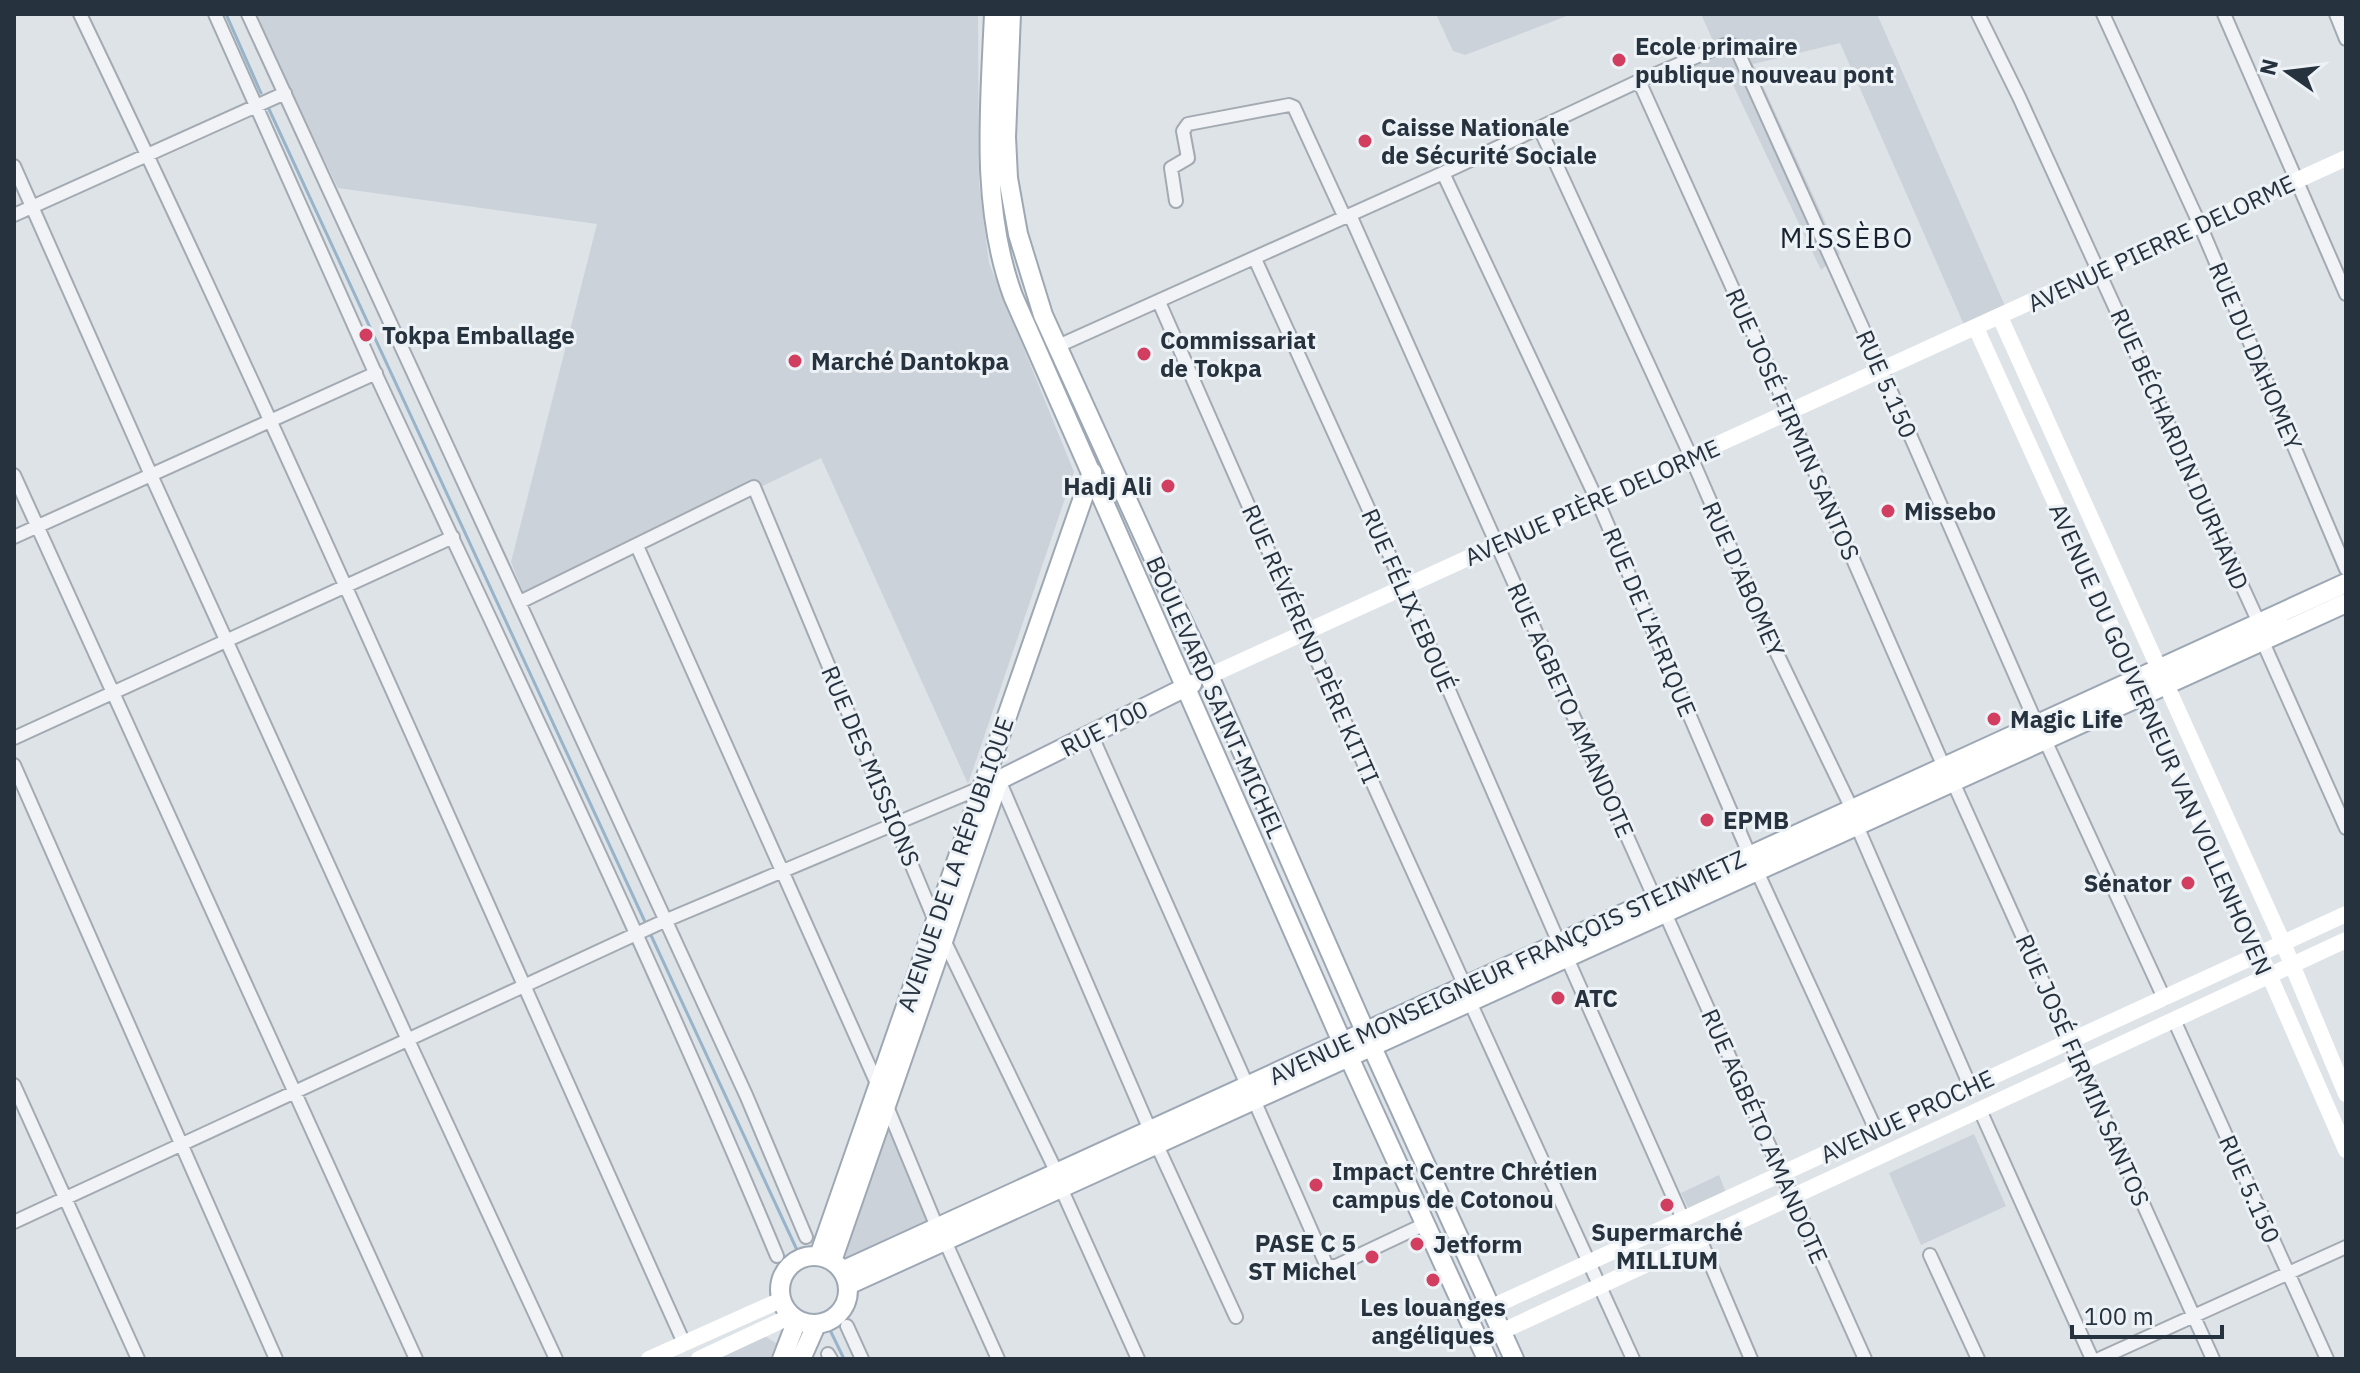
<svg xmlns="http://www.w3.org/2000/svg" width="2360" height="1373" viewBox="0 0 2360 1373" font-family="'IBM Plex Sans',sans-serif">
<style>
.built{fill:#ccd2da}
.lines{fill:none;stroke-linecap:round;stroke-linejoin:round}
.stream{stroke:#98b4ca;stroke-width:3}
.street-casing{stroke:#a3aab2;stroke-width:16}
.primary-casing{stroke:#9da8b4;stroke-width:22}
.street{stroke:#f1f3f6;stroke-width:12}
.secondary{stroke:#fff;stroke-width:16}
.primary{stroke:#fff;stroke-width:18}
.poi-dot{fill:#d23e60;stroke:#edf2f6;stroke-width:3}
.labels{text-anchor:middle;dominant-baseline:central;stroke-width:6;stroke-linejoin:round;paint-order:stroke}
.poi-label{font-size:24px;font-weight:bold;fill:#27323f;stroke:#edf2f6;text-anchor:start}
.street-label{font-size:24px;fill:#27323f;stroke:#edf2f6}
.quarter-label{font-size:28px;letter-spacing:2px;fill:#192330;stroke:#edf2f6}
</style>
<rect width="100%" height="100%" fill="#dee3e8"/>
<path class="built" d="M253 14H978L979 183 989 263 1074 472 968 784 821 458 526 599 511 562 597 224 338 188Z
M1436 14H1572L1465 55 1453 51Z
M1701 14H1877L2005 306 1965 327 1840 43 1753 64 1840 254 1821 270 1725 68 1692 84 1680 59 1714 43Z
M887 1124 930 1222 847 1263 841 1251Z
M1974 1134 2006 1206 1921 1245 1889 1173Z
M1719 1175 1727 1195 1690 1212 1681 1193Z
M763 1335 776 1343 770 1359H711Z"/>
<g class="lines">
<path class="stream" d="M226 14 261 93
M268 107 646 924
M649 931 797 1250
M831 1332 844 1359"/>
<defs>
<path id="street" d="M80 14C291 453 484 899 684 1343
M215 14C268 135 322 256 377 377 513 669 653 959 777 1256
M248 14 746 1095 806 1237
M1978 14 2019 97 2259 623
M2103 14 2200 225 2346 569
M2224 14 2346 294
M2336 14 2346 39
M1639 81 1789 413 1944 767
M1540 129 1691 457 1772 643 1852 809
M14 166 151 475 408 1040 556 1359
M1443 173 1597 500 1750 856 1876 1130
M1176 201 1171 168 1188 158 1183 131 1188 124 1289 105 1294 107 1345 218
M14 215 285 93
M1350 215 1655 899
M1255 259 1404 587 1559 943
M1159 302 1304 632 1465 986
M1058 346 1443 173 1639 81 1724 45H1732L1737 50 1882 371 2037 725
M14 475 416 1359
M14 537 376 373
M637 546 879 1088
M520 602 754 487 935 921
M2262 640 2346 828
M1091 734 1247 1085
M14 738 453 537
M2045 740 2164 998
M14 765 276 1359
M1953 782 2213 1359
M1857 826 1970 1086
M1665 913 1865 1359
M943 938 1057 1173
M1567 958 1683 1219
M1470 1002 1633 1359
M2174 1020 2327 1359
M14 1085 138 1359
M1254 1100 1326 1264 1334 1267 1425 1224
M886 1104 937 1227
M1980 1110 2092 1359
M1061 1188 1138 1359
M14 1222 662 922 999 780 1150 1130 1236 1317
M1700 1239 1751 1359
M945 1241 998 1359
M1930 1255 1978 1359
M847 1326 862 1359
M828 1354 831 1359
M2099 1359 2346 1247"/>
<path id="primary" d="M994 14C990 107 980 206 1013 296L1342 1042 1487 1359
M1011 14 1006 137 1008 178 1018 234 1043 315 1175 605 1209 676 1372 1047 1514 1359
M780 1290a34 34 0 1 1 68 0a34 34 0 1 1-68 0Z
M819 1256 1092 472
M832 1261 999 780 1192 684
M842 1271 2346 583
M848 1285 2346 603
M782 1359 797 1320
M801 1359 816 1325"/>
</defs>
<use href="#street" class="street-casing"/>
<use href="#primary" class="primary-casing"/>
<use href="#street" class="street"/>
<path class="secondary" d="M2000 317 2283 943 2346 1094
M1976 328 2260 954 2346 1150
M1209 676 2346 158
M1468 1318 2346 914
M1479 1342 2346 940
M649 1359 781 1300
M699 1359 791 1316"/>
<use href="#primary" class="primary"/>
</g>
<g class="poi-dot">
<circle cx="1619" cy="60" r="8"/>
<circle cx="1365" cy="141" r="8"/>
<circle cx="366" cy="335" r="8"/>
<circle cx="1144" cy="354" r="8"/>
<circle cx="795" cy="361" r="8"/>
<circle cx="1168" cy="486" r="8"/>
<circle cx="1888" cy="511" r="8"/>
<circle cx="1994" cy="719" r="8"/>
<circle cx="1707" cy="820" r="8"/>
<circle cx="2188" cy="883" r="8"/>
<circle cx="1558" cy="998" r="8"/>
<circle cx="1316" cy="1185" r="8"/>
<circle cx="1667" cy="1205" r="8"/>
<circle cx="1417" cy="1244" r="8"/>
<circle cx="1372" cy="1257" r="8"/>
<circle cx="1433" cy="1280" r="8"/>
</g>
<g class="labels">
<g class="poi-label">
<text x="1635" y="46">Ecole primaire<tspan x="1635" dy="28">publique nouveau pont</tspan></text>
<text x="1381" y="127">Caisse Nationale<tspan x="1381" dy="28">de Sécurité Sociale</tspan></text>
<text x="382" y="335">Tokpa Emballage</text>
<text x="1160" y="340">Commissariat<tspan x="1160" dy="28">de Tokpa</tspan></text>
<text x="811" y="361">Marché Dantokpa</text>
<text x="1152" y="486" text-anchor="end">Hadj Ali</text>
<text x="1904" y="511">Missebo</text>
<text x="2010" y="719">Magic Life</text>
<text x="1723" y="820">EPMB</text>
<text x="2172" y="883" text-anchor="end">Sénator</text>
<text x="1574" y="998">ATC</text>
<text x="1332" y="1171">Impact Centre Chrétien<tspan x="1332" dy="28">campus de Cotonou</tspan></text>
<text x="1667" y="1232" text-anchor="middle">Supermarché<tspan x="1667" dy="28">MILLIUM</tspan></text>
<text x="1356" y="1243" text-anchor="end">PASE C 5<tspan x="1356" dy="28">ST Michel</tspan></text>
<text x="1433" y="1244">Jetform</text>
<text x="1433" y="1307" text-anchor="middle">Les louanges<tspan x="1433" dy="28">angéliques</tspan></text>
</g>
<g class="street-label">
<text transform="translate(2161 243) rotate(-25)">AVENUE PIERRE DELORME</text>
<text transform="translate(2256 356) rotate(67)">RUE DU DAHOMEY</text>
<text transform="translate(1887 384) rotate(66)">RUE 5.150</text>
<text transform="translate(1793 424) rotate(66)">RUE JOSÉ FIRMIN SANTOS</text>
<text transform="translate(2180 449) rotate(66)">RUE BÉCHARDIN DURHAND</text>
<text transform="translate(1592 502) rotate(-24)">AVENUE PIÈRE DELORME</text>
<text transform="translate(1744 579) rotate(66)">RUE D'ABOMEY</text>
<text transform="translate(1409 600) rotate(66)">RUE FÉLIX EBOUÉ</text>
<text transform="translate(1650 622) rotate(67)">RUE DE L'AFRIQUE</text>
<text transform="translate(1311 644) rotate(66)">RUE RÉVÉREND PÈRE KITTI</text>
<text transform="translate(1216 697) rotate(66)">BOULEVARD SAINT-MICHEL</text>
<text transform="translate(1571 710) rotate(66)">RUE AGBETO AMANDOTE</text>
<text transform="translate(1104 728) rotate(-27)">RUE 700</text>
<text transform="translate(2161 739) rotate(66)">AVENUE DU GOUVERNEUR VAN VOLLENHOVEN</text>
<text transform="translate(871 766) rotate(67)">RUE DES MISSIONS</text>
<text transform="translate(955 864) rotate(-71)">AVENUE DE LA RÉPUBLIQUE</text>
<text transform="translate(1507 967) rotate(-25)">AVENUE MONSEIGNEUR FRANÇOIS STEINMETZ</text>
<text transform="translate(2083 1070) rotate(66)">RUE JOSÉ FIRMIN SANTOS</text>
<text transform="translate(1907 1116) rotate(-25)">AVENUE PROCHE</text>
<text transform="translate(1765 1136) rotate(66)">RUE AGBÉTO AMANDOTE</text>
<text transform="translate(2250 1189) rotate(66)">RUE 5.150</text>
</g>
<g class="quarter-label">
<text x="1847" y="237">MISSÈBO</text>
</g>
</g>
<rect width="2360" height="1373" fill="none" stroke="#27323f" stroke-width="32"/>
<g transform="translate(2288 72) rotate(284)" stroke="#edf2f6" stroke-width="6" paint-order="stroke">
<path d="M0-6L14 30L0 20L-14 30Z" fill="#27323f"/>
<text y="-12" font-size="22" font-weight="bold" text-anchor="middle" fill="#27323f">N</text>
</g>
<path d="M2072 1325v12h150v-12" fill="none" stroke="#27323f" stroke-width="4"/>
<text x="2084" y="1325" font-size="24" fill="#27323f" stroke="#edf2f6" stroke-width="6" paint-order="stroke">100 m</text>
</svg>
